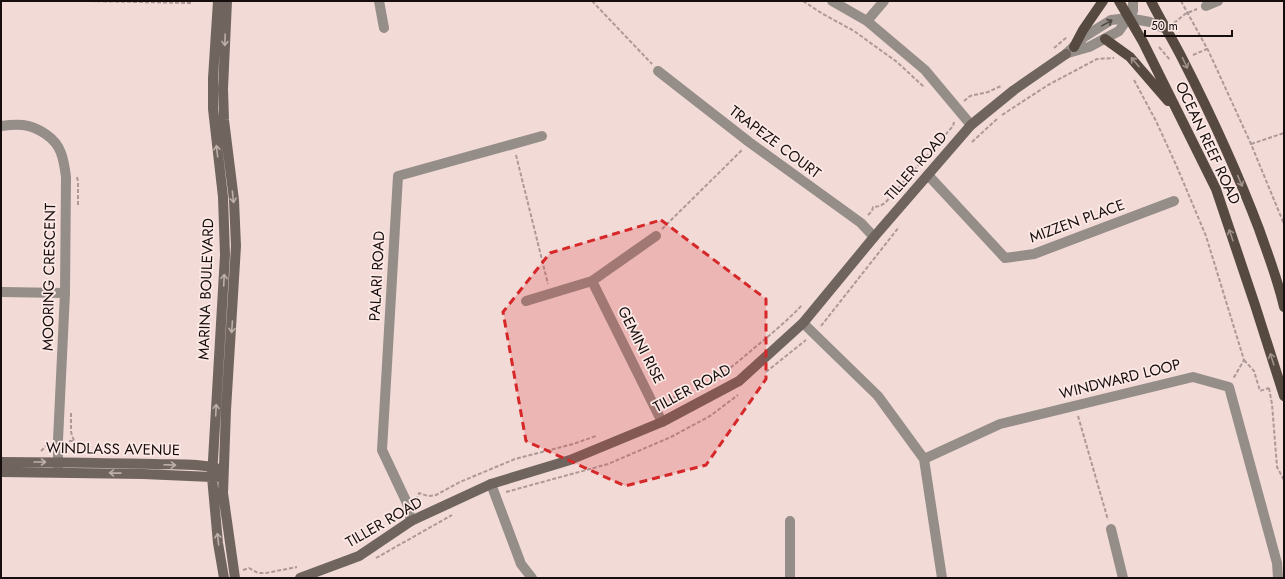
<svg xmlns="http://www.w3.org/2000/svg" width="1285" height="579" viewBox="0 0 1285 579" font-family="Jost,sans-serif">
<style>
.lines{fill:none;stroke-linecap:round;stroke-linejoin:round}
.path{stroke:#ad9a98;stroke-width:2;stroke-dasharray:4 2;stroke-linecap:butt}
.street{stroke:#958d88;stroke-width:10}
.secondary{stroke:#70655e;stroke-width:10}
.primary{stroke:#564940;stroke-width:10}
.oneway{stroke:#4f4744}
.oneway2{stroke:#bdaea9}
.oneway3{stroke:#a1918b}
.marked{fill:#d62828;fill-opacity:0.2;stroke:#d62828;stroke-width:3;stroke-dasharray:8 5;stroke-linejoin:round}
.labels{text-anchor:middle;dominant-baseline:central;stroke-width:3.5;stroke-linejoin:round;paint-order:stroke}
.street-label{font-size:15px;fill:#160e0d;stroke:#fce9e6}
</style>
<rect width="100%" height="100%" fill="#f2dad7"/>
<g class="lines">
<path class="path" d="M85 1 191 3
M592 1 652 64
M803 1 823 14 854 31 897 62 924 87
M1181 1 1209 52 1251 144 1284 224
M1174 23 1185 14 1197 9
M1159 47 1170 60
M1054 48 1067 37
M1193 55 1207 49
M1134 80 1156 121 1177 167 1206 236 1244 360 1233 379
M964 101 970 96 988 92 1001 86
M1002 115 1048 85 1097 59 1114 58
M972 142 998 118
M1251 144 1284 133
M516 155 548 284
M77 177 78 182V207
M868 215 872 211 873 207 880 206 885 203 953 126 954 122
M662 229 743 149
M821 326 899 227
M1244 360 1254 371 1260 391 1269 388
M766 372 806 340
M706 385C723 374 738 362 753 349 770 335 787 321 802 305
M1269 388 1272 404 1277 467 1284 480
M663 403 672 397 683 398
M71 413V432L74 441
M1078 416 1108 520
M69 441H74L76 447 79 452
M41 451 48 444
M506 492 608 464 671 437 710 416 738 395
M415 499 417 498 419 493 428 496 436 495 460 482 515 459 573 444 596 436
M392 520 396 509
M376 558 452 515
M243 570 249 568 258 573H266L297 567"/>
<path class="street" d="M379 1 384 28
M832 1 867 21 925 70 971 125
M1206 6 1218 1
M867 21 884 1
M1068 53 1089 47 1119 31 1133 11V1
M1066 54 1084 37 1111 20 1128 18 1150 22 1166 29
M658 71 749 142 861 223 874 237
M1 126C8 125 16 124 23 125 38 127 56 138 61 153 64 161 65 169 66 177L65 293 58 440V471
M928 175 1005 258 1034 254 1174 201
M592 281 662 422
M1 292 65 293
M526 301 592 281 656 236
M803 323 878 396 924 459 942 578
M924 459 1000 424 1193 377 1229 387 1277 563 1278 578
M491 484 521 564 532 578
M411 521 407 503 382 450 398 176 542 136
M790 521V578
M1111 529 1123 578"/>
<path class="secondary" d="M218 1 213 78V109L223 197 225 255 212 477 218 543 224 578
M227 1 223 89 224 120 234 200 236 246 226 410 223 493 235 578
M1 462C52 462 103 463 154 464 174 465 200 463 219 469
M1 472 143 474 212 477H217
M300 578 359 556 411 521 491 484 570 460 662 422 739 381 803 323 874 237 971 125 1014 90 1066 54"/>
<path class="primary" d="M1119 1 1143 42 1216 189 1255 305 1284 396
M1151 1C1161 21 1173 40 1183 60 1211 115 1237 171 1259 229 1268 255 1278 280 1284 307
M1105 39 1130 57 1168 101
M1074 47 1083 30 1103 1"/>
</g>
<defs><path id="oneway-shaft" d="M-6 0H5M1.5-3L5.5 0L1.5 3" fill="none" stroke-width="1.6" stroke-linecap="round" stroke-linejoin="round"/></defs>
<use class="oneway" href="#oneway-shaft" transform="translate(1107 23) rotate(-29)"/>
<g class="oneway2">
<use href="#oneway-shaft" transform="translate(225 40) rotate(92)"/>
<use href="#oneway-shaft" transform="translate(217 151) rotate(-97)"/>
<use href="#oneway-shaft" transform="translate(233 197) rotate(84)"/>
<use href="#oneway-shaft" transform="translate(224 280) rotate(-87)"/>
<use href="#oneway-shaft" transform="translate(232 327) rotate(94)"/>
<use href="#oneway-shaft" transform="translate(216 410) rotate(-87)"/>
<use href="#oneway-shaft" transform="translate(40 462)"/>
<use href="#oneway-shaft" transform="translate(170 465) rotate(2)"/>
<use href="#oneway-shaft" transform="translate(115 473) rotate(-179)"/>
<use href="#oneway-shaft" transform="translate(218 539) rotate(-97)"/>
</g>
<g class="oneway3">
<use href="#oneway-shaft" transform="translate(1135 62) rotate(-131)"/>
<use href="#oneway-shaft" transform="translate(1185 63) rotate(64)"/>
<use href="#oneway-shaft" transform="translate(1240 181) rotate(67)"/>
<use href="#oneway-shaft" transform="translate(1231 235) rotate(-109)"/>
<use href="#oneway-shaft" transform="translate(1272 359) rotate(-108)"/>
</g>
<path class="marked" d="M661 220 766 299V379L706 465 625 486 526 441 503 312 550 253Z"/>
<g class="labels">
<g class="street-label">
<text transform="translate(775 142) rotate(37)">TRAPEZE COURT</text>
<text transform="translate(1208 143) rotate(65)">OCEAN REEF ROAD</text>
<text transform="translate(916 166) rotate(-49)">TILLER ROAD</text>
<text transform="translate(1077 221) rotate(-20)">MIZZEN PLACE</text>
<text transform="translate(377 276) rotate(-87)">PALARI ROAD</text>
<text transform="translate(49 277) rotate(-89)">MOORING CRESCENT</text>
<text transform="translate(206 289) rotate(-88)">MARINA BOULEVARD</text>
<text transform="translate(641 345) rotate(63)">GEMINI RISE</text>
<text transform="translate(1120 379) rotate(-14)">WINDWARD LOOP</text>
<text transform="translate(692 388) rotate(-28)">TILLER ROAD</text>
<text transform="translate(113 449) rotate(1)">WINDLASS AVENUE</text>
<text transform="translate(384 522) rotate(-30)">TILLER ROAD</text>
</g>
</g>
<rect width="1285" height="579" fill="none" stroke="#160e0d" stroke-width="4"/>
<path d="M1145 30v6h87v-6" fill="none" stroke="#160e0d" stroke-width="2"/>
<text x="1151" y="30" font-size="12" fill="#160e0d" stroke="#fce9e6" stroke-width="3" paint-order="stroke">50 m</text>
</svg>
